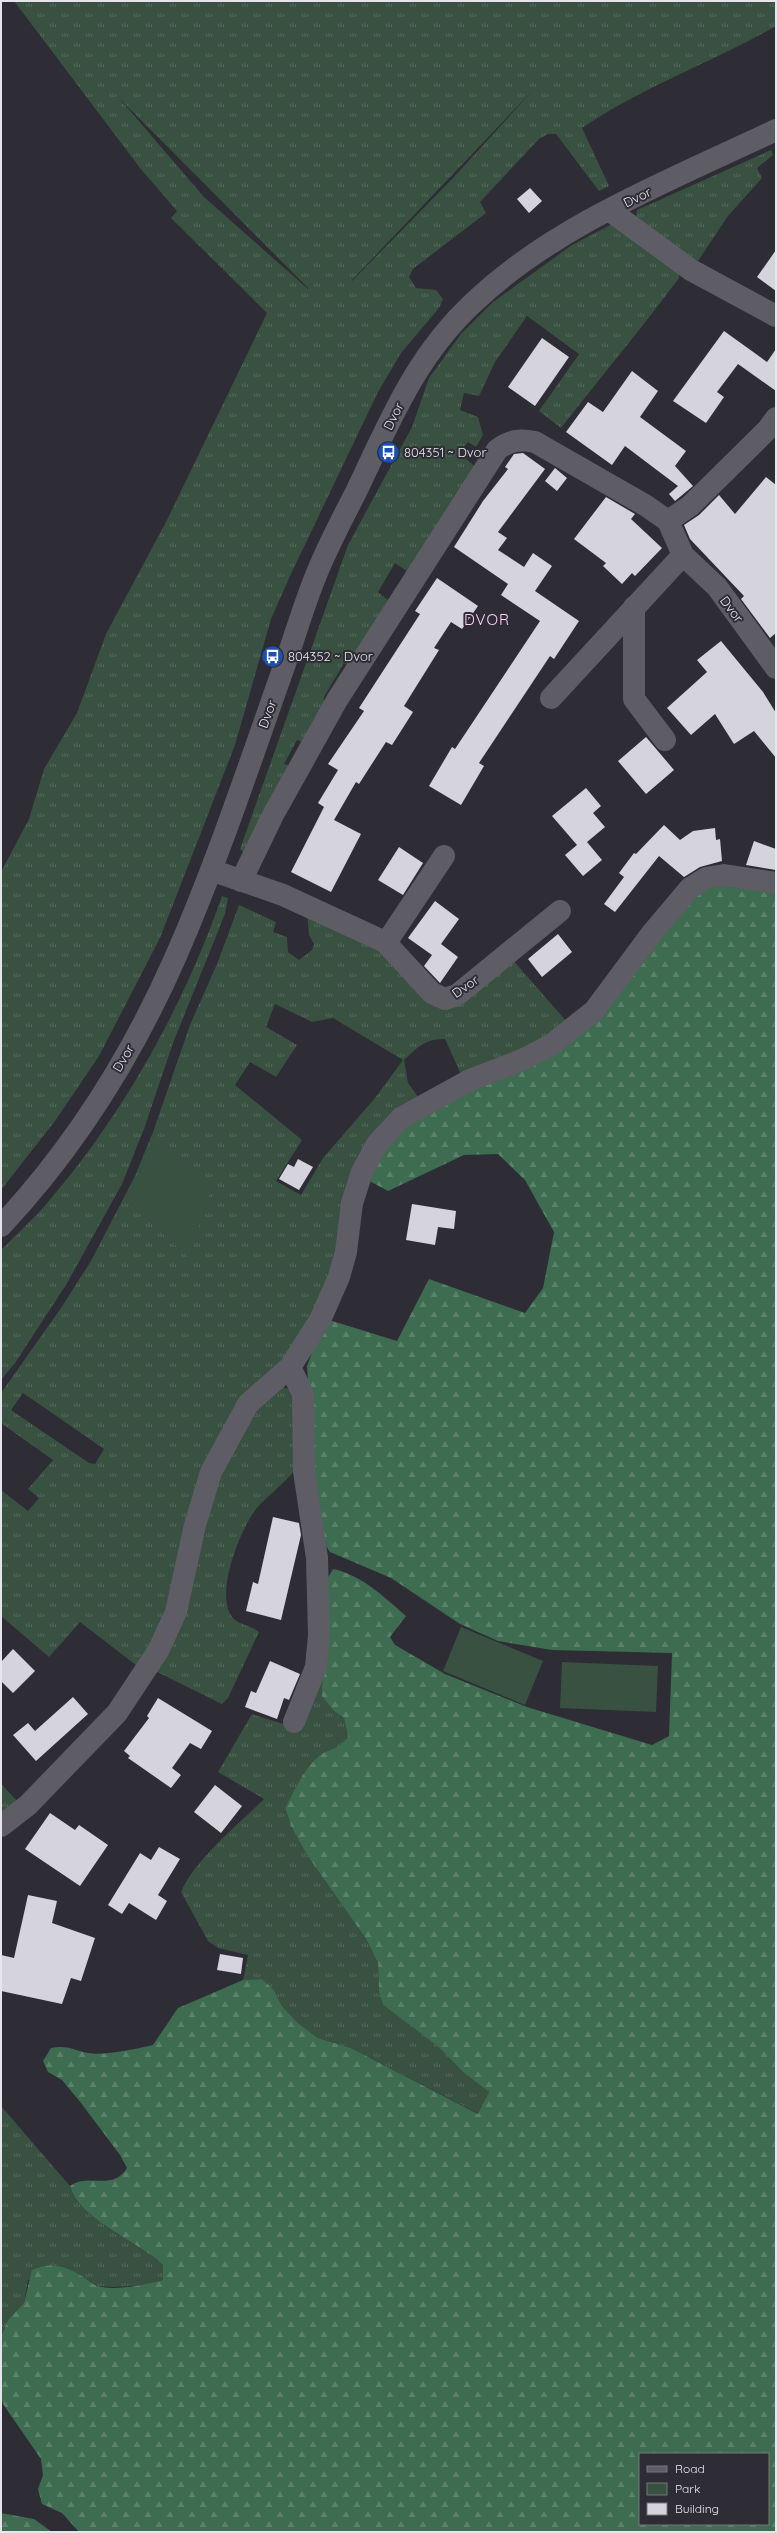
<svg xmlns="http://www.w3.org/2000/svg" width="777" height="2533" viewBox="0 0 777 2533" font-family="Quicksand,sans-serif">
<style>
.grass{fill:url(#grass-tufts);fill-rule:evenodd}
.forest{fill:url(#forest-firs);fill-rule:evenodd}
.green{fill:#385141}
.building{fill:#d5d3dd}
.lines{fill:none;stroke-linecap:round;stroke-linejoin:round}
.minor{stroke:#5e5c65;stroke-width:22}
.labels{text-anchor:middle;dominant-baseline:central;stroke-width:4;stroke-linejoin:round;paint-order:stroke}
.street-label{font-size:13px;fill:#e6e5eb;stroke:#2e2c34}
.poi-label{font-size:13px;fill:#e6e5eb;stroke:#2e2c34;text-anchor:start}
.quarter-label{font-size:15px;letter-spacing:1px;fill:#ffcffd;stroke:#2e2c34}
</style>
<defs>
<pattern id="grass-tufts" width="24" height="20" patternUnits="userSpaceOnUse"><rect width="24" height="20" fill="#385141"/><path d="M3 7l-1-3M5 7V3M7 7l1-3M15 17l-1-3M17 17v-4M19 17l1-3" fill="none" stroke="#556a5d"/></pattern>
<pattern id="forest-firs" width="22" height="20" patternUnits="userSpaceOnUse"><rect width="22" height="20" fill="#3e6c50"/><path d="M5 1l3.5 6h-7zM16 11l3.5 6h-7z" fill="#5a8169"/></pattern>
</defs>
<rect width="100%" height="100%" fill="#2e2c34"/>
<path class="grass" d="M14 1H776V26C713 62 642 87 582 128L609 186 599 191 556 134H548L539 139 480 202 486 213 413 269 409 277 416 288 436 290 443 299 439 308 401 353 378 392 290 576 271 619 235 745 160 938 99 1056 55 1121 1 1190V872L29 819 44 769 77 713 106 634 166 522 267 313 171 218 177 211 140 168ZM534 89 454 177 352 281V280ZM119 98 308 288V289L204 197Z
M771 150 773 155 757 168 762 178 728 216 696 264 636 217 637 210Z
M616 222 679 267V278C641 329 600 378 561 428L539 411 579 354 527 316 495 362 479 396 464 393 460 410 478 417 483 435 476 447 468 442 459 453 478 469 408 572 395 563 378 592 388 600 350 667 344 663 324 697 325 713 307 744 297 740 284 764 292 766 247 855 240 849 348 545 412 427 429 378 461 334 493 302 572 245Z
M222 896 228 898 225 914 173 1043 144 1129 122 1184 66 1285 15 1363 1 1380V1250C15 1236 29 1223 42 1209 121 1119 183 1008 222 896Z
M239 905 276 922 273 932 287 937 288 952 299 960 312 950 314 944 309 935 307 912 366 939 430 1000 512 959 567 1022 546 1042 463 1079 445 1039C427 1038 417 1047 404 1060L408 1083 421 1101 392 1121 337 1269 297 1347 256 1387 141 1669 80 1622 49 1657 1 1616V1490L28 1511 39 1498 28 1489 53 1460 1 1423V1393L61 1308 91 1261 135 1176 153 1132 190 1025 217 964ZM275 1004 312 1022 333 1018 403 1060 375 1098 323 1158 301 1195 276 1181 302 1140 235 1085 250 1062 276 1077 297 1045 266 1027ZM23 1393 104 1449 95 1464 89 1463 11 1410Z
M279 1386 292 1390C293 1409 299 1449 296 1466 294 1477 262 1499 254 1512 239 1533 214 1596 233 1618 238 1624 252 1626 259 1632L228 1698 222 1704 157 1672 209 1492 252 1405Z
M323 1678 334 1711 344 1718 348 1737 340 1747 318 1757 285 1808 292 1828 307 1855 366 1939 378 1963 379 1993 383 2005 440 2047 464 2073 489 2092 479 2114 351 2048 318 2038 298 2023 282 2006 274 1990 262 1979 243 1980 248 1955 218 1948 208 1941 181 1892C196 1858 237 1826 264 1799L218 1772 252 1714 296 1728Z
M1 1784 18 1802 1 1817Z
M1 2106 70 2186C77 2218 139 2242 163 2265V2280L149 2285 113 2287 98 2286 81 2276 28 2280 24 2303 8 2320 1 2337Z"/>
<path class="forest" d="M714 881 776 887V2532H79L62 2513 42 2504 38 2489 43 2475 41 2459 3 2404 1 2396V2337L8 2320 24 2303 32 2270C53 2261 66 2266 85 2278 89 2280 93 2285 98 2286 113 2291 148 2285 163 2280V2265C138 2241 78 2219 70 2186 89 2172 112 2192 127 2168L120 2155 81 2103 62 2080 48 2072 43 2061 51 2048C70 2045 71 2050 88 2053 104 2056 136 2049 153 2045L178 2008 243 1980 262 1979 274 1990 282 2006 298 2023 318 2038 351 2048 478 2114 489 2092 464 2073 439 2047 383 2005 379 1993 378 1963 366 1939 307 1855 292 1828 285 1808C294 1792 303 1770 318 1757 328 1748 336 1752 348 1737L344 1718 334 1711 322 1696 326 1581 333 1569C362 1575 384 1597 406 1616L390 1637 395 1645 445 1674 527 1707 652 1745 669 1736 672 1653 552 1650 498 1641 460 1624 391 1578 330 1552 318 1534 307 1366 319 1334 329 1320 397 1341 429 1279 525 1313 543 1288 554 1232 525 1180 498 1154 464 1155 388 1191 364 1178 404 1122 556 1048 665 921ZM640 2454H768V2524H640Z
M1 2513 34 2519 52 2532H1Z"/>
<path class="green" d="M155 1133 211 1189 189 1258 127 1200Z
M461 1627 543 1661 525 1705 443 1671Z
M562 1662 658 1666 656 1712 560 1708Z"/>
<path class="building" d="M530 188 542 201 529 213 517 199Z
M776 250V291L757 277Z
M724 331 767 362 776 349V391L738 364 717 392 724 397 706 423 673 401Z
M542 338 569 357 535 406 508 387Z
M632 371 658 391 640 417 686 451 675 466 693 486 675 501 669 494 678 486 625 446 612 465 566 432 588 402 603 412Z
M523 453 545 469 498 532 507 538 498 550 524 567 533 553 552 566 535 591 579 621 554 659 550 656 479 763 484 766 461 805 429 786 452 747 455 749 540 621 501 595 508 584 454 547 483 501 508 469 505 467 514 454Z
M555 468 567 478 557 491 545 481Z
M766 477 776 485V633L770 638 741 599 744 596 690 539 684 525 699 515 719 495 735 514Z
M606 497 635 514 631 519 662 548 635 576 632 573 622 584 603 566 606 563 574 539Z
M437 578 478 606 462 629 451 622 434 648 439 650 404 706 413 712 392 745 386 742 359 784 356 782 334 820 361 834 331 892 291 872 324 807 318 803 338 770 328 764 364 711 359 708 420 614 415 611Z
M721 641 763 692 776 713V758L754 731 734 744 715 714 691 735 667 708 707 672 697 660Z
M646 737 674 770 646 794 618 761Z
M586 788 601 806 593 813 605 827 587 842 602 860 583 876 565 855 577 845 552 816Z
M664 825 680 840 693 831 715 828 716 840 720 839 722 861 700 867 684 877 659 856 615 912 604 904 624 877 619 873 634 853 636 854Z
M754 841 776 849V870L746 865Z
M399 847 423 863 403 895 378 880Z
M435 901 459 919 441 944 458 957 440 983 424 966 432 955 408 938Z
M558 934 572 952 542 977 528 959Z
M298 1159 313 1167 299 1190 279 1179 288 1164 294 1167Z
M412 1204 456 1211 454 1229 438 1227 435 1245 406 1240Z
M273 1517 299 1523 301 1535 281 1620 246 1611 253 1582 258 1584Z
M13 1649 35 1671 13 1693 1 1681V1662Z
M270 1661 300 1674 289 1700 284 1698 277 1719 245 1707 251 1691 256 1693Z
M73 1697 88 1714 36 1761 13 1735 28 1723 35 1731Z
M158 1698 212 1731 201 1749 190 1743 172 1768 181 1775 171 1788 128 1758 130 1756 124 1751 149 1718 147 1716Z
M215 1785 242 1806 221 1833 194 1812Z
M50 1813 75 1830 79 1825 108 1845 80 1886 25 1849Z
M159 1847 180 1859 158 1895 167 1901 156 1920 129 1903 122 1914 108 1905 140 1853 151 1860Z
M28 1895 57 1901 52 1923 95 1938 81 1981 71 1978 62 2004 1 1991V1955L14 1958Z
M220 1954 243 1958 241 1974 217 1970Z"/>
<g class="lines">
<path class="minor" d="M609 210 691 270 776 316
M668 521 690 506 768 429 776 418
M634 607V699L665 740
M551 698 683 555
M211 870 283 895 385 942 432 993 445 999 457 995 560 911
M241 881 273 815 337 700 497 450C510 440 520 439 535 442L645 505 668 521 683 555 717 587 776 668
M386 943 444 856
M1 1226C74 1148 133 1054 176 956 218 860 251 759 286 661 297 630 306 598 319 568 330 542 343 517 356 492 389 423 415 357 473 303 554 225 675 178 776 130
M290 1367 303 1394 304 1471 317 1558 319 1635 316 1667 294 1722
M1 1826 28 1805 117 1713 158 1651 176 1612 195 1525 211 1472 248 1404 290 1367 320 1320 339 1277 346 1252 352 1203 362 1172 377 1144 401 1118 470 1080 524 1059 551 1045 576 1025 594 1011 652 933 690 888 706 878 724 875 776 883"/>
</g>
<defs>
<symbol id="bus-disc" viewBox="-11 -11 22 22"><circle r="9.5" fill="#1a4fb4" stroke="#2e2c34"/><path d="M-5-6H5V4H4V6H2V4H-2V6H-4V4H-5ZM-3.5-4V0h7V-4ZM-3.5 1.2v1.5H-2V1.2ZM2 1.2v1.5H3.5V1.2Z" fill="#fff"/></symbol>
</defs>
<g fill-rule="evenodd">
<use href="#bus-disc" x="376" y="440" width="25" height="25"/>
<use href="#bus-disc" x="260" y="644" width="25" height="25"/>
</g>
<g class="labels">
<g class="street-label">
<text transform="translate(637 197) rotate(-26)">Dvor</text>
<text transform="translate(393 416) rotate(-64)">Dvor</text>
<text transform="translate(732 609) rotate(53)">Dvor</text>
<text transform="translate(267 714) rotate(-70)">Dvor</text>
<text transform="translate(465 986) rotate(-35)">Dvor</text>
<text transform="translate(123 1058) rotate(-60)">Dvor</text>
</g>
<g class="poi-label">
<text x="404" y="452">804351 ~ Dvor</text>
<text x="288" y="656">804352 ~ Dvor</text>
</g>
<g class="quarter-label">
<text x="487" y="619">DVOR</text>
</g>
</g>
<rect width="777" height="2533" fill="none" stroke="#e6e5eb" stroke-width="4"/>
<rect x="639" y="2453" width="130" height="72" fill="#2e2c34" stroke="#78767d"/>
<rect x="647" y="2466" width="20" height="6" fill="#5e5c65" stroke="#78767d"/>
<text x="675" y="2473" font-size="12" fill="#e6e5eb">Road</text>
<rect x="647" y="2483" width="20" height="12" fill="#385141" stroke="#78767d"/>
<text x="675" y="2493" font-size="12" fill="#e6e5eb">Park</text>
<rect x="647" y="2503" width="20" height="12" fill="#d5d3dd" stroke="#78767d"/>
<text x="675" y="2513" font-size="12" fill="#e6e5eb">Building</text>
</svg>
